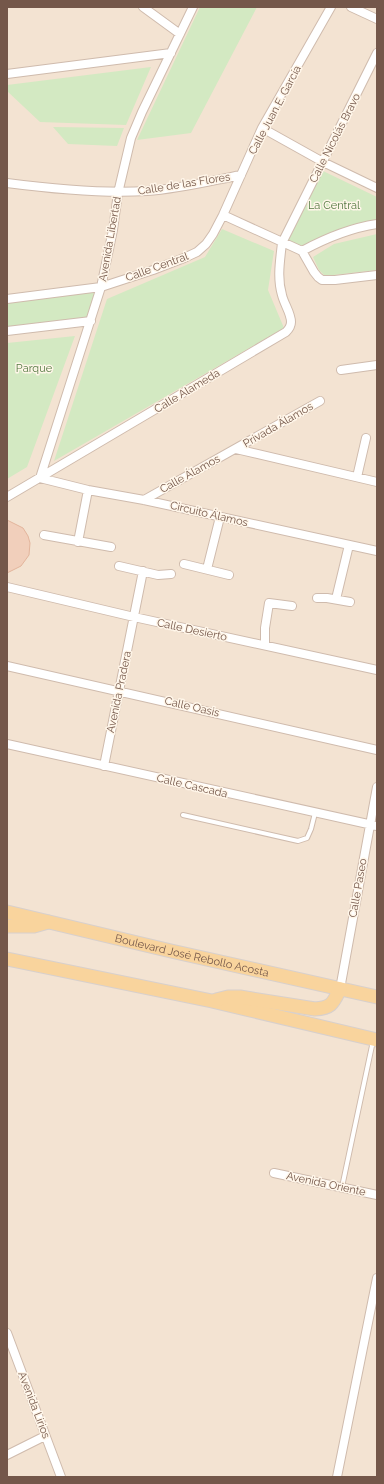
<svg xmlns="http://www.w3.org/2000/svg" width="384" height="1484" viewBox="0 0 384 1484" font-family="Raleway,sans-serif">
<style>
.residential{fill:#f3e3d2}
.green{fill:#d3e9c2}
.building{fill:#f1cfbb;stroke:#e3b59c}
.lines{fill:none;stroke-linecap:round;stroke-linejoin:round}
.lane-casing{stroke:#cfbbad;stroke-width:6}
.street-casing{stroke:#cfbbad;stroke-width:10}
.primary-casing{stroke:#d8d0cc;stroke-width:15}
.lane{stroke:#fff;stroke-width:4}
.street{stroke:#fff;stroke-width:8}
.primary{stroke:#f9d49d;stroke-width:13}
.labels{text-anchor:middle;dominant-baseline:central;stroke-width:3;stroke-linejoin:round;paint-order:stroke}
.street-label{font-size:11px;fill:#74574a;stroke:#fff6e9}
.park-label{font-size:11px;fill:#547942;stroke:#fff6e9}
</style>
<rect width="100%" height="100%" fill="#fcf1e3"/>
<path class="residential" d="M7 7H377V1477H7Z"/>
<path class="green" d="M200 7H257L191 133 137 140Z
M151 67 126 125 40 122 7 91V85Z
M53 127 124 128 117 146 68 144Z
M323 171 377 197V222L347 227 328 234 302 248 288 241Z
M222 229 274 251 268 290 284 328 54 461 107 299 205 257Z
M377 234V270L325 276 319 270 313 257 334 244Z
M96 290 89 319 7 330V302Z
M75 336 27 467 7 479V343Z"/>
<path class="building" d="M7 520 23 528 28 536 30 543 29 555 21 566 7 573Z"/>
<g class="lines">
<defs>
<path id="lane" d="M183 815 298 841 307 838 311 829 315 813
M342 1187 373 1041"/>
<path id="street" d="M143 7 180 34
M193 7 142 112 131 138 118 193 113 230 101 287 40 478 88 490 144 500 377 551
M351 7 377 19
M7 74 171 53
M262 128 323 162 377 188
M7 183C53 189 101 194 147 191 179 189 210 181 241 175
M223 215 302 251 314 272 318 277 322 280H335L377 275
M302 251C326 238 350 228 377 224
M7 299 101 287 153 270 184 258 197 252 206 244 213 234 223 215 262 128 331 7
M7 331 91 321
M341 370 377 365
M236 449 377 482
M357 477 366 438
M7 497 286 332C289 329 291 326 291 322 291 313 284 304 282 295 277 278 280 261 282 243L377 53
M144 500 320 401
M44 535 111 547
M78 542 88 490
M184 564 229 575
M119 566 158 575 171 574
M207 569 220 517
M7 587 134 617 377 670
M317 598H327L350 602
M336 599 349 545
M265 645V628L269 603 292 606
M7 666 377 750
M7 744 377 826
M104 766 143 571
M340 989 377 787
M274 1173 377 1195
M7 1333 61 1477
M7 1455 45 1436
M337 1477 377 1278"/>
<g id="primary">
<path id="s1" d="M7 912 171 951 377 997"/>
<path d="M7 926H34L48 922"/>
<path d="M7 959 212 1001 377 1040"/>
<path d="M216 1000 228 997H240L315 1009C332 1008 333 1003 340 989"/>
</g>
</defs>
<use href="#lane" class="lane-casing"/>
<use href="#street" class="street-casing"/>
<use href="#primary" class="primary-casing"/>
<use href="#lane" class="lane"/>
<use href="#street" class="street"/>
<use href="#primary" class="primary"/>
</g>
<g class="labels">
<g class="street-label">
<text transform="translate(275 110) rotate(-62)">Calle Juan E. García</text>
<text transform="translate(335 138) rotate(-63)">Calle Nicolás Bravo</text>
<text transform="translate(184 184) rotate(-9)">Calle de las Flores</text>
<text transform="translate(110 239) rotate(-80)">Avenida Libertad</text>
<text transform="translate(157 267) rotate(-20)">Calle Central</text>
<text transform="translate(187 391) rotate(-31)">Calle Alameda</text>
<text transform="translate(278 425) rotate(-30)">Privada Álamos</text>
<text transform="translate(190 474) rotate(-29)">Calle Álamos</text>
<text transform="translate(209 514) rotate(13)">Circuito Álamos</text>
<text transform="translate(192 630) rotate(12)">Calle Desierto</text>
<text transform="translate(119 692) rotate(-78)">Avenida Pradera</text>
<text transform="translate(192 707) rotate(13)">Calle Oasis</text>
<text transform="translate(192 786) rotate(13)">Calle Cascada</text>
<text transform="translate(358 888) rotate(-80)">Calle Paseo</text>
<text stroke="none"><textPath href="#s1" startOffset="190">Boulevard José Rebollo Acosta</textPath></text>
<text transform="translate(326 1184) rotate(12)">Avenida Oriente</text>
<text transform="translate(34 1405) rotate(69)">Avenida Lirios</text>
</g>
<g class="park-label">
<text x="334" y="205">La Central</text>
<text x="34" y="368">Parque</text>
</g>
</g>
<rect width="384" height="1484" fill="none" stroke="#74574a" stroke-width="16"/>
</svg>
